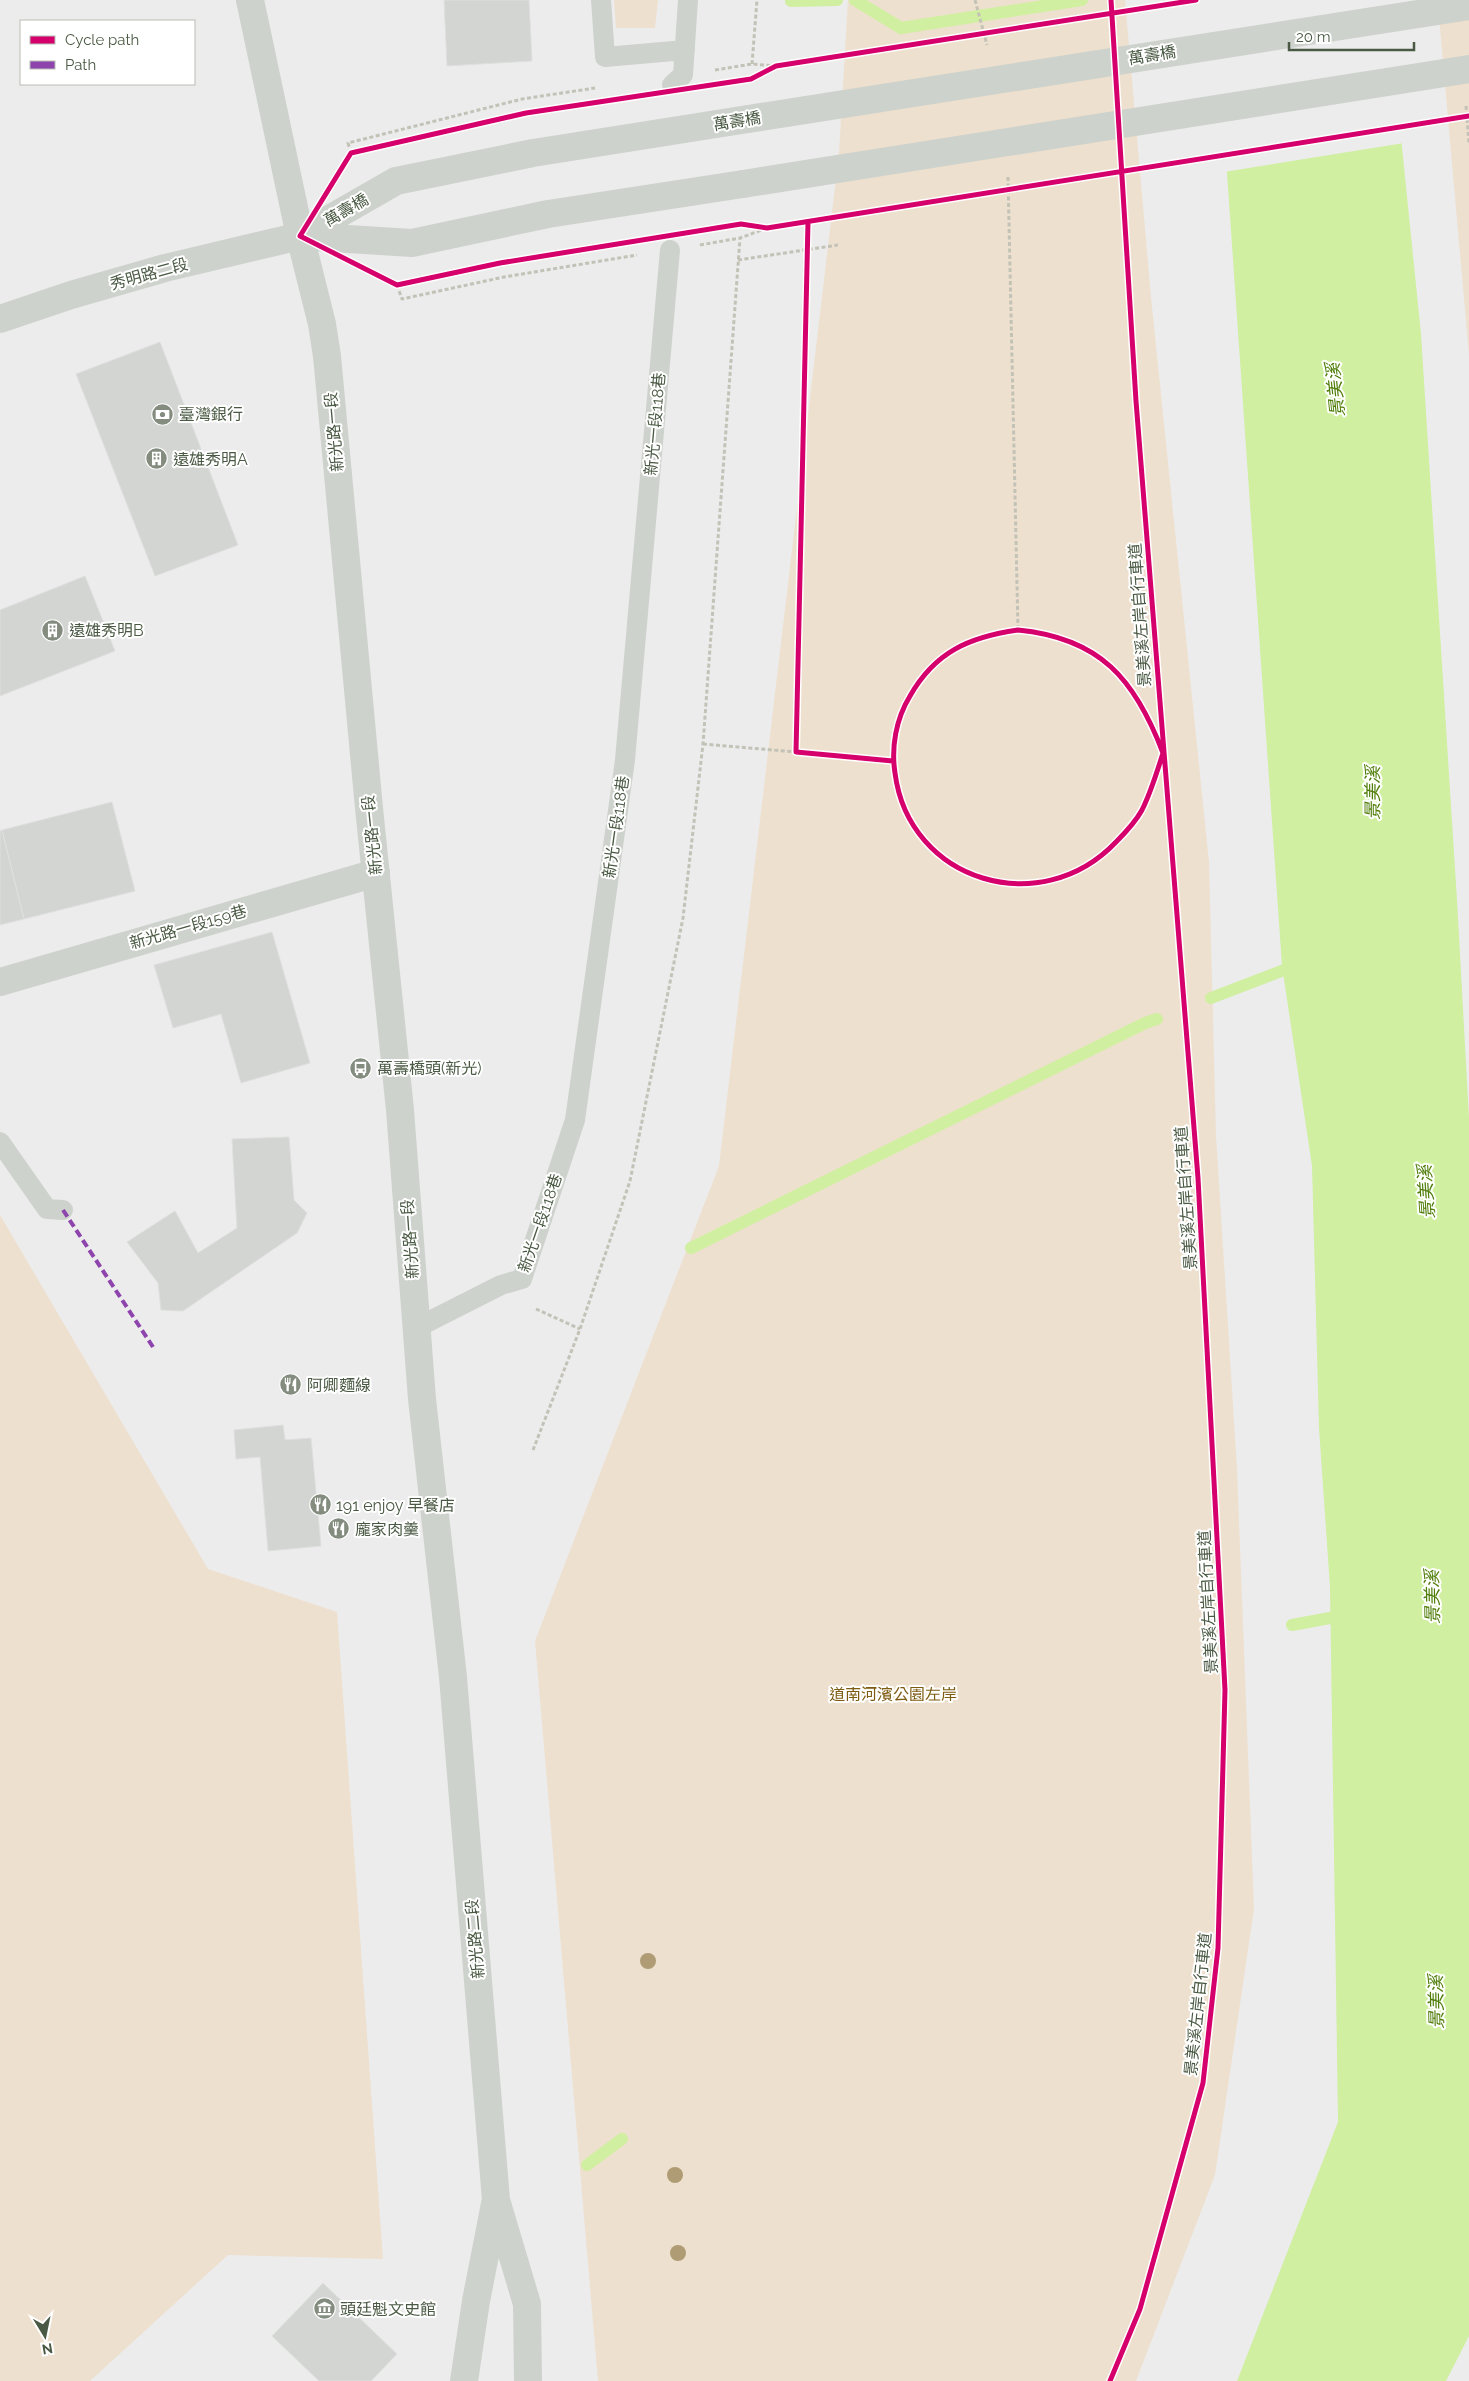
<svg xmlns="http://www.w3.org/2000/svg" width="1469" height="2381" viewBox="0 0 1469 2381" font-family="Raleway,'Noto Sans TC',sans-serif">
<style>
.green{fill:#eee0ce}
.water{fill:#d0efa0}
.pier{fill:#ececed}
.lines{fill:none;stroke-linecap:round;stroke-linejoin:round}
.stream{stroke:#d0efa0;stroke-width:12}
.building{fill:#d3d5d2;stroke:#dedfde}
.path{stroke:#c3c2b7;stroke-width:3;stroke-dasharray:4 2.5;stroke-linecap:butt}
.service{stroke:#ced2cc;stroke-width:20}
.minor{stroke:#ced2cc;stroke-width:28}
.tertiary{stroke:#ced2cc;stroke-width:28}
.tertiary-bridge{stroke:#ced2cc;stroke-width:28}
.quiet{stroke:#8e44ad;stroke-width:4;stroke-dasharray:8 4;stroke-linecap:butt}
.cycleway-casing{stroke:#fff;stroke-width:8}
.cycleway{stroke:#d6006c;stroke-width:5}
.tree{fill:#af9c74}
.labels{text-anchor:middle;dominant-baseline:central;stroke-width:4;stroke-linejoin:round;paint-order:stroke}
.street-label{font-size:16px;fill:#4a5943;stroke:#fff}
.poi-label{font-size:16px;fill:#4a5943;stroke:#fff;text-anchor:start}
.park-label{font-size:16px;fill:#7d5b11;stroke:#fff}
.water-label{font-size:18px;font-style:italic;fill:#4f7d08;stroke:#fff}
</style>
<rect width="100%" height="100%" fill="#ececed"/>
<path class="green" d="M614 0H658L655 28H616Z
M848 0H1125L1151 297 1209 862 1216 1136 1237 1469 1254 1909 1215 2175 1136 2381H598L535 1641 719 1166 839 153Z
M1469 0V355L1439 17Z
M0 1215 208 1569 337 1612 383 2259 228 2255 90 2381H0Z"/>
<path class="water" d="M1215 0H1387L1421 334 1457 900 1469 1118V2336L1446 2381H1237L1338 2122 1330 1587 1319 1428 1312 1166 1282 966Z"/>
<path class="pier" d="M1212 0H1389L1404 143 1224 172Z"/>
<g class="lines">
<path class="stream" d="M855 0 901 28 1082 0
M791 1 837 0
M1211 998 1297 965
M691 1248 1145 1023 1157 1019
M1292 1625 1346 1615
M587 2165 622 2139"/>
</g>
<path class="building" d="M444 0H529L532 61 447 66Z
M160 342 238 545 155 576 76 374Z
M85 576 115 651 0 696V610Z
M112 802 135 891 24 919 2 830Z
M2 830 24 919 0 925V831Z
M272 932 310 1063 241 1083 221 1014 173 1028 154 965Z
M289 1137 294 1200 307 1213 297 1233 183 1311 161 1310 158 1283 127 1242 175 1211 198 1253 237 1228 232 1139Z
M283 1425 285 1440 311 1438 321 1546 268 1551 260 1457 236 1459 234 1430Z
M323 2283 397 2354 371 2381H319L272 2336Z"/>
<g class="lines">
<path class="path" d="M975 0 987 45
M752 64 757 0
M715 70 752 64 776 66
M1466 106 1469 143
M351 153 348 143 522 99 595 88
M1008 177 1018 630
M700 245 740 238 767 228
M738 260 838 245
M397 285 402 299 504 277 637 255
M703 744 796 752
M536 1309 580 1329
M533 1450 580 1329 630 1181 683 918 703 744 740 238"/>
<path class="service" d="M601 0 605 57 685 50
M672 85 683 75 688 0
M0 1142 47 1209 63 1210
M416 1328 501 1285 522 1279 575 1120 625 760 670 250"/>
<path class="minor" d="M250 0 300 236
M0 982 376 873"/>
<path class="tertiary" d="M300 236 322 324 327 356 369 808 400 1110 422 1399 453 1677 496 2200 527 2304 528 2381
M300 236 412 243 548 214 743 184
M0 319 71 295 165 268 300 236 396 181 533 153 748 119
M464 2381 476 2301 495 2204"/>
<path class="tertiary-bridge" d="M748 119 1469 6
M743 184 1469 69"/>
<path class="quiet" d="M63 1210 153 1347"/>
<defs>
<path id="cycleway" d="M1196 0 776 66 751 79 526 113 351 153 300 236 397 285 500 263 741 224 767 228 1469 116
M808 222 796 752 893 761
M1018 630C1100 638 1135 679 1163 753 1157 772 1151 792 1142 810 1136 821 1125 833 1116 842 1041 921 909 882 895 773 891 747 896 719 910 696 935 652 969 637 1018 630Z
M1110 2381 1140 2309 1203 2083 1218 1948 1225 1690 1198 1178 1136 401 1111 0"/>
</defs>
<use href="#cycleway" class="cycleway-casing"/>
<use href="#cycleway" class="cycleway"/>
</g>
<g class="tree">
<circle cx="648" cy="1961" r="8"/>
<circle cx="675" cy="2175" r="8"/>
<circle cx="678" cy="2253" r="8"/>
</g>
<defs>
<symbol id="bank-disc" viewBox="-11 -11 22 22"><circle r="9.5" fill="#838c7e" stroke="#fff"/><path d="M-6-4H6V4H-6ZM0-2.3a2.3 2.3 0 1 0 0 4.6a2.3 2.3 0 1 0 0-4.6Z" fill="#fff"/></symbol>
<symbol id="building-disc" viewBox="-11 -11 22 22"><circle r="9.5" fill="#838c7e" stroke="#fff"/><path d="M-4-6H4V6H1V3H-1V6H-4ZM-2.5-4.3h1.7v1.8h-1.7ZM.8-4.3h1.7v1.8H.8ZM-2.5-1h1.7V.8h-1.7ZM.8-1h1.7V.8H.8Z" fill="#fff"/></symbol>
<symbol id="bus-disc" viewBox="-11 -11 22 22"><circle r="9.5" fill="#838c7e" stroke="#fff"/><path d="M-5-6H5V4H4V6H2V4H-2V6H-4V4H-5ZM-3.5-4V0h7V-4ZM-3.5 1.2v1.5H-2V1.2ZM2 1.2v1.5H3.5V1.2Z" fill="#fff"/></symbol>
<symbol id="restaurant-disc" viewBox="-11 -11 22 22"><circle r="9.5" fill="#838c7e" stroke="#fff"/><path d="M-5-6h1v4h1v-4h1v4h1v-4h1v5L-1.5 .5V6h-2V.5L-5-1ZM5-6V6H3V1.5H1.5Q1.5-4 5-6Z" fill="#fff"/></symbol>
<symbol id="museum-disc" viewBox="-11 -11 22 22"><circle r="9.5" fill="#838c7e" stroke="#fff"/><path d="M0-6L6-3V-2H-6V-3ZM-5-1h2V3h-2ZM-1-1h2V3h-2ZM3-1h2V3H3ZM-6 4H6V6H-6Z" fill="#fff"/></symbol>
</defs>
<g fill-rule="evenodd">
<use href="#bank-disc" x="150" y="402" width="25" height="25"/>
<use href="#building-disc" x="144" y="446" width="25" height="25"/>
<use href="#building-disc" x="40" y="618" width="25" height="25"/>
<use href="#bus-disc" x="348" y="1056" width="25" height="25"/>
<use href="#restaurant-disc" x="278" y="1372" width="25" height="25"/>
<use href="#restaurant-disc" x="308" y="1492" width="25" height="25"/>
<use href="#restaurant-disc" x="326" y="1516" width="25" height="25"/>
<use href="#museum-disc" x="312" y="2296" width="25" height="25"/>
</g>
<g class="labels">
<g class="street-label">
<text transform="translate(1152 55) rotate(-9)">萬壽橋</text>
<text transform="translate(737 121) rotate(-9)">萬壽橋</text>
<text transform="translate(346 210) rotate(-30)">萬壽橋</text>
<text transform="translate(149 274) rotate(-15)">秀明路二段</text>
<text transform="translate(655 424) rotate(-85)">新光一段118巷</text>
<text transform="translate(334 432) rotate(-95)">新光路一段</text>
<text transform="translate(1140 615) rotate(-94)">景美溪左岸自行車道</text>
<text transform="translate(616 827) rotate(-82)">新光一段118巷</text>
<text transform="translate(372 835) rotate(-96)">新光路一段</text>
<text transform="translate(188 927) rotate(-16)">新光路一段159巷</text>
<text transform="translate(1186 1198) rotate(-94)">景美溪左岸自行車道</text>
<text transform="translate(540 1223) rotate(-71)">新光一段118巷</text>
<text transform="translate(410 1239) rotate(-94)">新光路一段</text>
<text transform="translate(1208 1602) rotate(-93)">景美溪左岸自行車道</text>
<text transform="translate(475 1939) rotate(-95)">新光路二段</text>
<text transform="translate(1198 2004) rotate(-84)">景美溪左岸自行車道</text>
</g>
<g class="poi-label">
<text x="179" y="414">臺灣銀行</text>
<text x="173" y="459">遠雄秀明A</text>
<text x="69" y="630">遠雄秀明B</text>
<text x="377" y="1068">萬壽橋頭(新光)</text>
<text x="307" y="1385">阿卿麵線</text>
<text x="336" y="1505">191 enjoy 早餐店</text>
<text x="355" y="1529">龐家肉羹</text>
<text x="340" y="2309">頭廷魁文史館</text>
</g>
<g class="park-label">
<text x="893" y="1694">道南河濱公園左岸</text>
</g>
<g class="water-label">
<text transform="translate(1335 390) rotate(-96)">景美溪</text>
<text transform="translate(1372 793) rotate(-90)">景美溪</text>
<text transform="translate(1426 1192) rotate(-94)">景美溪</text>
<text transform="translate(1432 1597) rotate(-91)">景美溪</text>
<text transform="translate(1436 2002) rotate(-91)">景美溪</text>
</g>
</g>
<rect x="20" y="20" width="175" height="65" fill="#ffffff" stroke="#b7bdb4"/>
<rect x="30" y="36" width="25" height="8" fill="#d6006c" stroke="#b7bdb4"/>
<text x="65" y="45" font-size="15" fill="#4a5943">Cycle path</text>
<rect x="30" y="61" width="25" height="8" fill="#8e44ad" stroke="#b7bdb4"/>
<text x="65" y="70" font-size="15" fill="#4a5943">Path</text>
<g transform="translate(45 2336) rotate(170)" stroke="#ffffff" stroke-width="4" paint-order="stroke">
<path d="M0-4L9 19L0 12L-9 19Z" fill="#4a5943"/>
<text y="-8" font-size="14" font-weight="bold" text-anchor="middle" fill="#4a5943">N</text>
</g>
<path d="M1289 42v8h125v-8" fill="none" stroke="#4a5943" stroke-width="2.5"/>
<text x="1296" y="42" font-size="15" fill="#4a5943" stroke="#ffffff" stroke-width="4" paint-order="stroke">20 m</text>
</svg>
